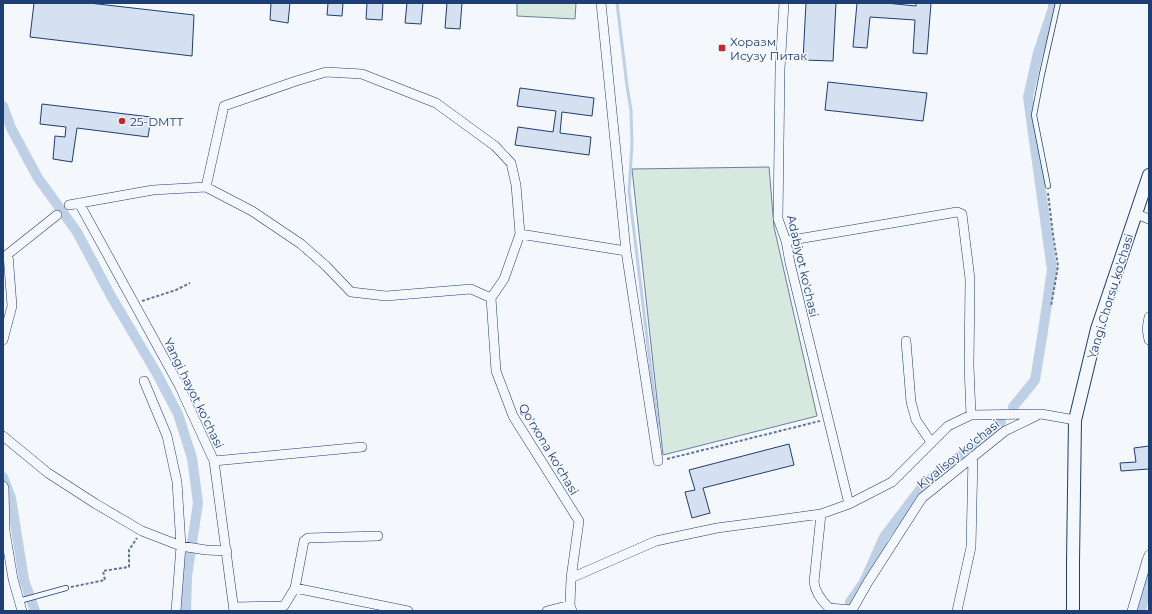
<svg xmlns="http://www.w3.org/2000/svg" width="1152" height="614" viewBox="0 0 1152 614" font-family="Montserrat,sans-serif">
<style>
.green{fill:#d7e8df;stroke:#687fa3}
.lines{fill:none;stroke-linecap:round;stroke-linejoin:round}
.stream{stroke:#bed0e5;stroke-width:3}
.canal{stroke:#bed0e5;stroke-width:10}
.building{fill:#d5e0f0;stroke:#1d3f73}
.service-casing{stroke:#1d3f73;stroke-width:6}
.minor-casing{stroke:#1d3f73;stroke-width:10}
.secondary-casing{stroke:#1d3f73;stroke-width:14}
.path{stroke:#5e769c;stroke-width:2;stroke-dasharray:3 2;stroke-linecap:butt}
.service{stroke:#f4f7fb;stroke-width:4.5}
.minor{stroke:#f4f7fb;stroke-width:9}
.secondary{stroke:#f4f7fb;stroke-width:12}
.poi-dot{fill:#c62828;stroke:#f4f7fb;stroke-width:1.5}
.labels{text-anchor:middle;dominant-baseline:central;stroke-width:3;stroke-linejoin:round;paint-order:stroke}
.poi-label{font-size:12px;fill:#1d3f73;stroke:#f4f7fb;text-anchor:start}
.street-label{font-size:12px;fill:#1d3f73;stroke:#f4f7fb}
</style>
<rect width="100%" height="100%" fill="#f4f7fb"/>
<path class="green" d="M517 3H576L575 19 517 16Z
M769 167 774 227 817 416 663 455 632 169Z"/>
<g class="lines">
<path class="stream" d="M617 3 627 86 631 110 632 144 629 191 658 427"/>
<path class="canal" d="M3 106 11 128 38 178 77 232 111 296 156 372 178 414 192 458 198 503 187 576 186 611
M1013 407 1035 380 1043 331 1052 270 1028 97 1038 53 1053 8V3
M3 477 11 498 24 580 35 611
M850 602 864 582 884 537 925 483 995 429 1001 422
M1141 611 1149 576"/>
</g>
<path class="building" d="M34 3H89L194 15 192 56 30 37Z
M271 3H290L288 23 270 20Z
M328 3H343L342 16 327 15Z
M367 3H383L382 20 366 19Z
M407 3H423L421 24 405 23Z
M447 3H462L460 29 445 28Z
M806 3H836L833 61 803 60Z
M857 3H886L916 6V3H931L927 54 913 53 915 20 870 17 867 48 853 47Z
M828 82 927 93 923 121 825 110Z
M520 88 594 98 592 116 562 112 560 133 591 137 589 155 515 145 518 127 553 132 556 111 517 106Z
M42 104 151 117 148 137 77 128 72 162 53 159 55 136 65 137 66 127 40 124Z
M789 444 794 465 703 488 710 513 692 518 685 492 695 490 689 470Z
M1149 446V469L1121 471 1120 463 1136 462 1134 448Z"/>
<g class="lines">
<defs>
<path id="service" d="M1048 186 1034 115 1042 74 1058 3
M19 601 66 588"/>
<path id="minor" d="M601 3 626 251 658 461
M784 3 780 69 778 219 786 241 790 263 849 504
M206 187 224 106 296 81 326 72 362 74 436 103 495 146 511 163 516 185 520 234 504 279 491 298
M79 203 179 385 214 461 234 611
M69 205 153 190 206 187 252 211 301 244 326 266 351 292 386 296 471 289 491 298
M1136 214 1149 219
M520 234 626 251
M786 241 957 212 962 214 970 279 969 366 971 415
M491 298 496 371 513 416 579 521 571 578 570 605 572 611
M1149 317 1147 329 1149 340
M3 340 12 306 8 254 57 215
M906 341 911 402 916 420 931 442
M144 381 167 436 177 482 181 546 176 611
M3 436 48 473 96 504 142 531 181 546 206 550 227 551
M214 461 362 447
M3 486 4 488 5 531 13 579 22 611
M821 514 814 582C815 592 822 601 829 608V611
M571 578 656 541 717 528 821 514 849 504 892 482 948 426 971 415 1041 414 1075 420
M295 588 304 541 308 538 378 536
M234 607 284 606 295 588 408 611
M829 608 852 610 868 582 922 498 1005 431 1036 416
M547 611 570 605
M957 611 971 547 973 456
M1132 611 1147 560 1149 555"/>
<path id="secondary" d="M1073 611V561L1075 420 1097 329 1149 175"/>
</defs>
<use href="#service" class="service-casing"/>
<use href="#minor" class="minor-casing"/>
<use href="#secondary" class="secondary-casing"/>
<path class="path" d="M1048 193 1053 235 1058 266 1051 306
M142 301 176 290 190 283
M667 459 820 421
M71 587 105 580 103 571 129 567V550L137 538"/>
<use href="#service" class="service"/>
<use href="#minor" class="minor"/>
<use href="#secondary" class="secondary"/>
</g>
<g class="poi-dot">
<rect x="718" y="44" width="8" height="8" rx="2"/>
<circle cx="122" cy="121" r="4"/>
</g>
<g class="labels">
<g class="poi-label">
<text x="730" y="41">Хоразм<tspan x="730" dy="14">Исузу Питак</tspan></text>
<text x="130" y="121">25-DMTT</text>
</g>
<g class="street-label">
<text transform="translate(803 266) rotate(77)">Adabiyot ko'chasi</text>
<text transform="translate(1110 296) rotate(-73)">Yangi Chorsu ko'chasi</text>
<text transform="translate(194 393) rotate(64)">Yangi hayot ko'chasi</text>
<text transform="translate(549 449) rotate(59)">Qo'rxona ko'chasi</text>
<text transform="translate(958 454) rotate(-39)">Kiyalisoy ko'chasi</text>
</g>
</g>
<rect width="1152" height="614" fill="none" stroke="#1d3f73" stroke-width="8"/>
</svg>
